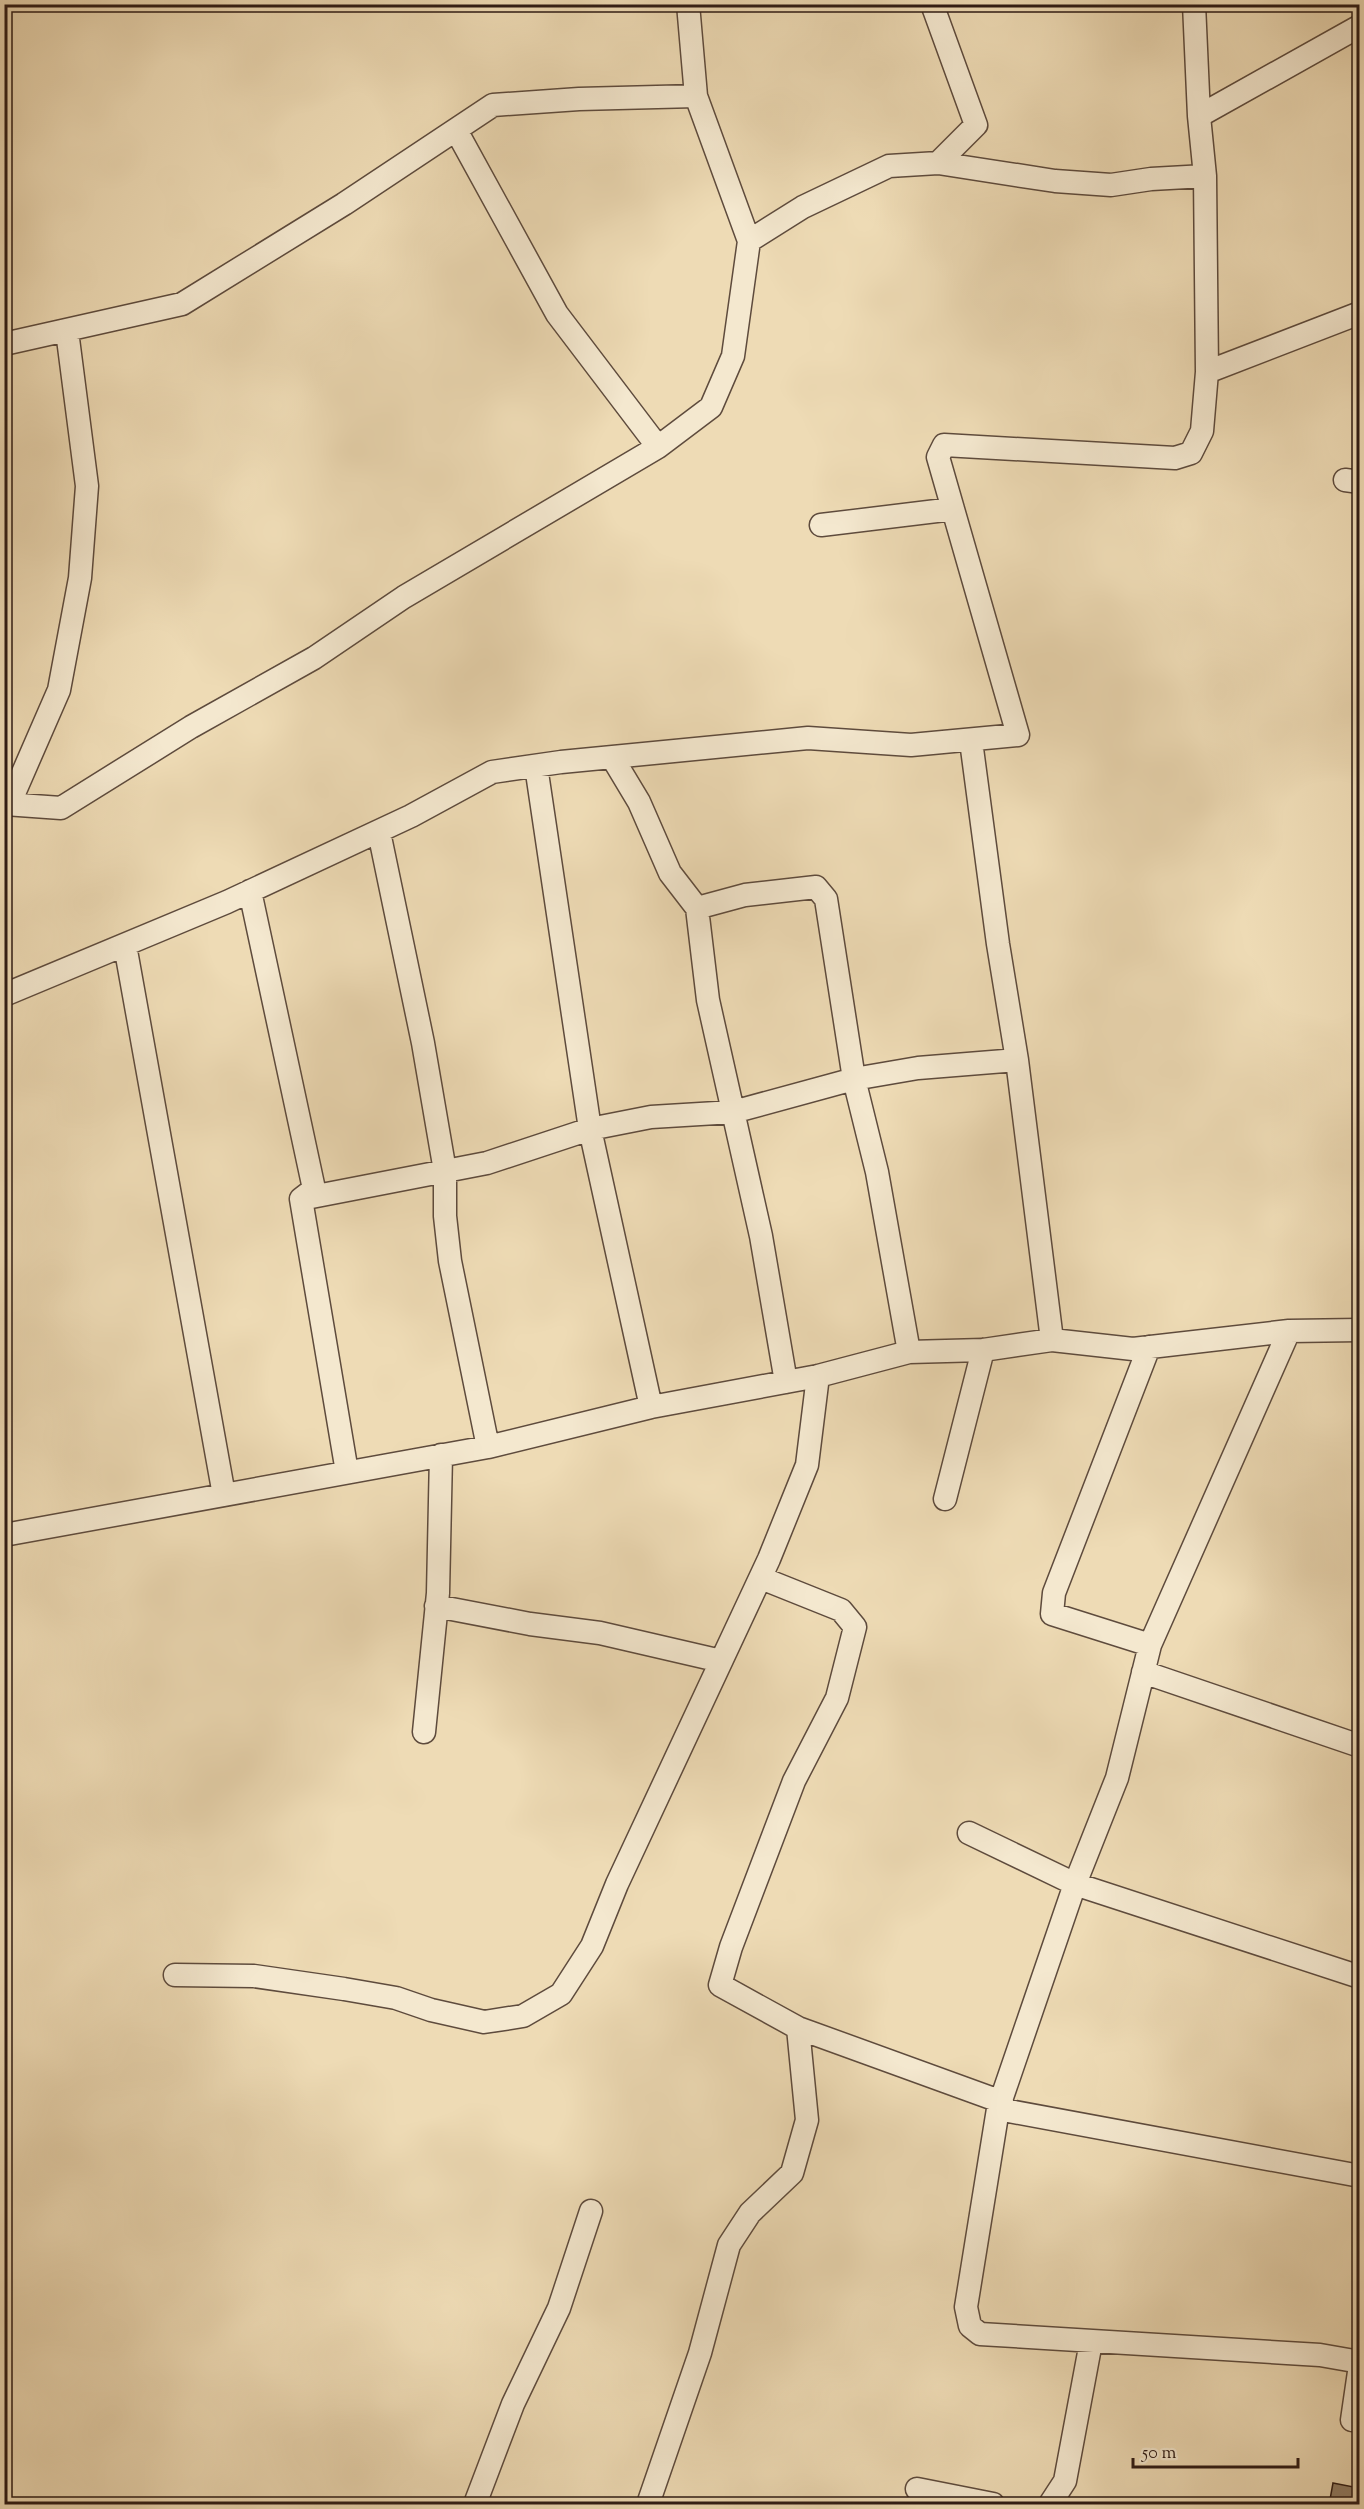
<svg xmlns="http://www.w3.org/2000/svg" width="1364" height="2509" viewBox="0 0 1364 2509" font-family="'Sorts Mill Goudy',serif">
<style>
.building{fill:#927f68;stroke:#2e1b15;stroke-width:1.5}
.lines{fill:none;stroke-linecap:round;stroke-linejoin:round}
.minor-casing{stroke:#5e4b3d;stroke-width:25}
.minor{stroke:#f4e8cf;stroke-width:22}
</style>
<rect width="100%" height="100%" fill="#eedbb5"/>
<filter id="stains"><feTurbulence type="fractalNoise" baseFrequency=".00333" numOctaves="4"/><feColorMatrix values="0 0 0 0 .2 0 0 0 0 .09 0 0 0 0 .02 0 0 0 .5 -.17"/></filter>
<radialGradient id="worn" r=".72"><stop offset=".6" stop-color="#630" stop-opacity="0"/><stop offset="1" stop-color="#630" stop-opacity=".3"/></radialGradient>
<path class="building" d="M1333 2483 1359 2488V2505H1329Z"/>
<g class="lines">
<defs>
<path id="minor" d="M932 4 976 125 938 163
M1194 4 1199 116 1205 176 1207 372
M696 96 749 241
M1199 116 1360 26
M456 130 557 314 658 447
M4 344 182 304 344 204 493 105 579 99 696 96 688 4
M1345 480 1360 482
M821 525 953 509
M971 741 998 944 1017 1060 1052 1340
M612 757 639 802 670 873 697 908 708 1000 761 1236 786 1382
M536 766 590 1129 651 1407
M4 804 15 791 59 690 80 578 87 486 67 331
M5 804 61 808 191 727 314 658 404 597 658 447 711 407 733 356 749 241 803 207 889 166 938 163 1055 181 1111 185 1151 179 1205 176
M379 832 423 1043 445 1171V1216L450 1261 488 1447
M250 891 314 1189 301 1199
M697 908 745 895 816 887 826 899 854 1079 877 1172 909 1352
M125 945 224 1495
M4 995 227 902 411 816 492 772 561 762 808 738 911 745 1018 735 938 457 944 445 1175 458 1191 453 1202 431 1207 372 1360 313
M301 1199 487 1163 590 1129 651 1117 733 1112 854 1079 918 1068 1017 1060
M301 1199 347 1472
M1289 1331 1150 1645 1117 1778 1075 1884 998 2109 966 2307 970 2326 980 2334 1320 2355 1360 2362
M1149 1347 1054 1593 1052 1614 1150 1645
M945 1499 983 1350
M4 1535 488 1447 651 1407 818 1376 909 1352 983 1350 1052 1340 1133 1349 1289 1331 1360 1330
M761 1578 841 1610 855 1627 837 1698 794 1781 731 1947 720 1985 798 2028 1002 2102
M436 1606 530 1624 600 1633 721 1661
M1143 1672 1360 1746
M424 1732 438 1593 441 1455
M969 1833 1075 1884 1360 1977
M175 1975 254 1976 344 1989 396 1998 431 2010 484 2022 523 2016 561 1994 592 1946 617 1884 769 1559 807 1465 818 1376
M998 2109 1360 2176
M1352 2420 1360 2365
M917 2489 993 2504
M475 2504 513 2404 559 2308 591 2211
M648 2504 700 2353 729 2245 750 2213 792 2173 807 2120 798 2028
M1050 2504 1065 2481 1091 2342"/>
</defs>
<use href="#minor" class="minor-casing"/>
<use href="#minor" class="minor"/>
</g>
<rect width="1364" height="2509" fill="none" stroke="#eedbb5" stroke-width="24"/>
<rect x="6" y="6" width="1352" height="2497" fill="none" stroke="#2e1b15" stroke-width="3"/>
<rect x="12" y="12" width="1340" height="2485" fill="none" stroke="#2e1b15" stroke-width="1.5"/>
<path d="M1133 2458v9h165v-9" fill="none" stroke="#2e1b15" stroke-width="3"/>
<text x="1142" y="2458" font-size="18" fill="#2e1b15" stroke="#f4e8cf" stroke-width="4.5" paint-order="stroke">50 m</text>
<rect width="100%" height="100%" filter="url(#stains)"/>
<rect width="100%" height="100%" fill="url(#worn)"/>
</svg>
